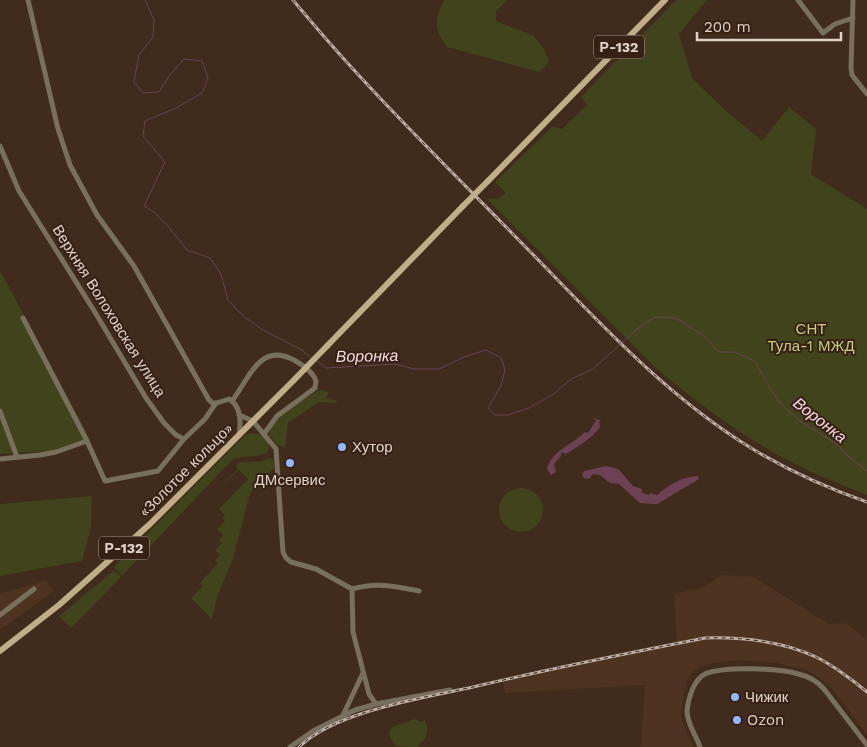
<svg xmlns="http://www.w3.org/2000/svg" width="867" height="747" viewBox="0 0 867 747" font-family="'Work Sans',sans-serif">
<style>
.built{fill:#4f3321}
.green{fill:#40431b}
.water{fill:#6d4154}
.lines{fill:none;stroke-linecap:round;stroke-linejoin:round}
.stream{stroke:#6d4154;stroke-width:1}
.minor{stroke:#796f5d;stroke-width:5}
.major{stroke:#c1ad88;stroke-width:6}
.rail-casing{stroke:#c0b0a7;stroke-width:3}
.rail{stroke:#372114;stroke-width:1;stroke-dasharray:4;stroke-linecap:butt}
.major-bridge{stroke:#c1ad88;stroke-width:6}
.poi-dot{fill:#93b7fd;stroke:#372114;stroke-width:2}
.labels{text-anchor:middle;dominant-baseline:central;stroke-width:4;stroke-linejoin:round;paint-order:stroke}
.shield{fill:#372114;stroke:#ad9c93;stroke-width:1}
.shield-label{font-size:14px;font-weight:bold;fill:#e0d1c9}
.street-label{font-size:15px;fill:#e0d1c9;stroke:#372114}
.park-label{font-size:15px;fill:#c6cd83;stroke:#372114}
.poi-label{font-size:15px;fill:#e0d1c9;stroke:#372114;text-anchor:start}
.water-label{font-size:16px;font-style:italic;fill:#f5d6e2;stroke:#372114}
</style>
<rect width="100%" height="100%" fill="#412b1d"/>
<path class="built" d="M721 575 754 577 828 624 846 623 867 640V735L832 688 819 677 804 669 777 663 740 660 713 663 700 667 690 675 685 687 681 712 682 721 693 747H641L645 685 505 693 503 682 677 644 674 594 705 587Z
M46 580 54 591 0 630V594Z"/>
<path class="green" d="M444 0H508L496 11V21L534 36 544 49 549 61 545 67 539 72 447 47C434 30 434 19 444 0Z
M676 0H707L679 34 692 78 725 110 762 141 789 107 816 129 811 174 867 209V495C842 485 817 475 793 463 744 438 699 404 657 369L486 198 497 199 506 193 495 182 553 126 562 129 587 105 581 97Z
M0 270 90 439 50 451 0 454Z
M322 390 329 392 326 398 337 400 336 403 319 402 288 423 285 448 276 444 269 434C272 417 304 400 317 391Z
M251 433C262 433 272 441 268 452 256 460 242 453 230 462L122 576 114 567 239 441 246 435Z
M270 458 274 460V468L255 486 249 497 233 559 218 594 212 619 191 598 203 586 200 583 218 563 215 560 220 555 215 550 222 543 219 540 223 535 217 529 225 521 222 518 225 515 219 509 248 479 239 470 218 489 238 469 236 467 240 462H259Z
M499 510a22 22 0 1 1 44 0a22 22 0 1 1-44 0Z
M92 496 91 528 82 561 0 576V504Z
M115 571 121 577 71 628 59 616 111 573Z
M414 719 422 722 425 720C430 731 426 740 417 747L396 746 390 737 389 731 392 727Z"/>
<path class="water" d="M593 417 598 420H601L599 422 600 427C591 439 579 446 566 454L561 452V456L554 464 556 472 551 475 547 469C552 450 571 446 585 432L588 433 596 421Z
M606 466 618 469 633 486 642 489V493L649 495 650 493 657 495C670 484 681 477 698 476L699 479 657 504H653L640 503 619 484 610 483 600 475 593 474 589 479 584 478 582 475 584 471Z"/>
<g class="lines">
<path class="stream" d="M145 0 154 20 153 37 139 55 134 82 143 93 159 92 169 76 184 59 202 61 208 78 202 93 176 108 145 121 143 136 165 162 144 206 154 212 167 225 187 250 210 258 221 274 228 300 243 316 263 330 302 350 311 358
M317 361 326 368 396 364 414 369H439L464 357 486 350 501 358 505 370 501 386 488 408 495 415H508L529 408 552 395 571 379 593 369 638 328 655 317 676 318 705 337 719 352H734L755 361 771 390 783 406 800 421 837 444 849 457 867 471"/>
<path class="minor" d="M28 0 58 129 70 165 97 215 134 266 209 400 214 404 229 399C241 406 241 423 239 435
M798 0 823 33 835 24 853 18
M853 0 851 68 852 75 867 94
M0 146 19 191 93 309 146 398 164 423 176 435 184 439 205 419 216 403
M23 318 87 441 105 481 158 471 184 439
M232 401C250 377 260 342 294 360 303 365 313 372 316 381L315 388 277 416 264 434
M0 411 17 457
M239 415 253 421 276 449 283 552 286 558 291 562 316 569 352 589
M0 459 40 455 56 452 87 441
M352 589 353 632 369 694 376 704
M352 589C377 582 394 586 419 591
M0 615 34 589
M343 715 363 673
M290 747 313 731 355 710 376 704 450 690
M700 747C696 735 687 724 687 711 688 699 694 679 705 674 723 666 779 668 798 674 808 676 817 681 824 689L867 745"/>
<path class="major" d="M488 181 665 0
M327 346 463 206
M0 651 59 605 150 524 294 380"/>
<defs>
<path id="rail" d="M293 0C358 79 430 150 502 223 580 301 657 391 751 448 787 470 827 488 867 502
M299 747C336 711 423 698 473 687 550 669 628 653 705 638 741 637 782 641 816 657 831 664 854 681 867 692"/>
</defs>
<use href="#rail" class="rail-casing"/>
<use href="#rail" class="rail"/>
<path class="major-bridge" d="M463 206 488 181
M294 380 327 346"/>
</g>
<g class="poi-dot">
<circle cx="342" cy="447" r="5"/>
<circle cx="290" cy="463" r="5"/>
<circle cx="735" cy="697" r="5"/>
<circle cx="737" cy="720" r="5"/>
</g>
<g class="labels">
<g class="shield">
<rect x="594" y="35.5" width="50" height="23" rx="4"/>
<rect x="99" y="536.5" width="50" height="23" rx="4"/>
</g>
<g class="shield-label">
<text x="619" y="47">Р-132</text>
<text x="124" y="548">Р-132</text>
</g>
<g class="street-label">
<text transform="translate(109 311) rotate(58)">Верхняя Волоховская улица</text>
<text transform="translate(186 470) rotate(-45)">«Золотое кольцо»</text>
</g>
<g class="park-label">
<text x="811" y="329">СНТ<tspan x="811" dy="17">Тула-1 МЖД</tspan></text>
</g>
<g class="poi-label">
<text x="352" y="447">Хутор</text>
<text x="290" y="480" text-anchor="middle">ДМсервис</text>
<text x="745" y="697">Чижик</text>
<text x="747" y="720">Ozon</text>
</g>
<g class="water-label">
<text transform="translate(367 356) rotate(-1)">Воронка</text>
<text transform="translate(820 420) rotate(38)">Воронка</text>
</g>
</g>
<path d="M697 32v8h144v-8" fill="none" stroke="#e0d1c9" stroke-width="2.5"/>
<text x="704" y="32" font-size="15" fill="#e0d1c9" stroke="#372114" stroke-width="4" paint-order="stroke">200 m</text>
</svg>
